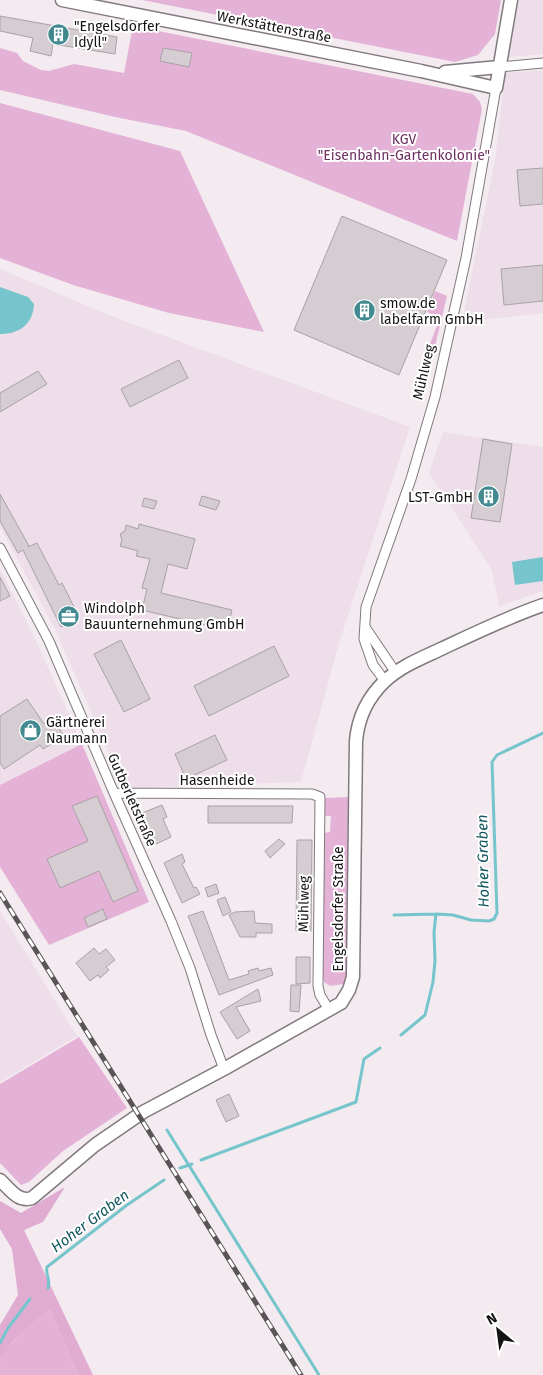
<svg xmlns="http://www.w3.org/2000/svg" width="543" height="1375" viewBox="0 0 543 1375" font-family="'Fira Sans',sans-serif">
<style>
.built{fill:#eddee9}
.green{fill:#e4b2d6}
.forest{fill:#e0acd2}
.water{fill:#76c5cc}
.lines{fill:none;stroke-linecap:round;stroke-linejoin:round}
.stream{stroke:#76c5cc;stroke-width:3}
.building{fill:#d5cdd2;stroke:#a8a1a6}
.street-casing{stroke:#80797e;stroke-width:11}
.secondary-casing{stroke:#80797e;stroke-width:15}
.street{stroke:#fff;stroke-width:9}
.secondary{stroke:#fff;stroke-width:12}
.rail-casing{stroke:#595457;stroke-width:5}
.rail{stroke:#fff;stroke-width:3;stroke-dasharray:9;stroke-linecap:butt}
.labels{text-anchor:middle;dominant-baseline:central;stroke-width:4;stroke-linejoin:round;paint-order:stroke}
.poi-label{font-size:14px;fill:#151214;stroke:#fff;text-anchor:start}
.street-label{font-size:14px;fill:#151214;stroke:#fff}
.park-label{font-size:14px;fill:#6d2f5f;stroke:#fff}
.water-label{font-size:15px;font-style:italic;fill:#12575d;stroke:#fff}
</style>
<rect width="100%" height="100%" fill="#f3ebf0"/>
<path class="built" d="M519 0H543V54L509 57Z
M543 70V313L462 322 495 160 505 73Z
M0 269 119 319 410 427 339 643 301 782 124 788 55 629 0 527Z
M443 432 543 447V591L499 606 492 570 429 473Z
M0 569 35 638 82 744 0 785Z
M0 911 77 1036 0 1082Z"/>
<path class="green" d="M142 0H501L495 34 478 55 455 62Z
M133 26 473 94 480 102 482 109 457 241 186 131 115 117 0 90V48L17 53 23 61 41 70 49 71 74 64 124 73Z
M0 103 180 151 264 332 169 313 73 285 0 258Z
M435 291 447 296 428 376 419 372 440 318 427 312Z
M82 744 149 902 49 945 0 867V785Z
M348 797 346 975 344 984 330 986 324 982 323 977 324 833 330 832 331 816H325V798Z
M79 1037 127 1108 63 1151 29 1182 21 1185 0 1163V1084Z
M50 1310 78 1375H0V1362L5 1352 28 1324Z"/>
<path class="forest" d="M65 1187 43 1222 24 1230 93 1375H78L50 1310C28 1324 13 1338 0 1362V1325L18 1295 12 1249 0 1229V1201L21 1213Z"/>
<path class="water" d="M0 287 28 297 34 304C33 324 20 334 0 334Z
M543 557V581L515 585 512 562Z"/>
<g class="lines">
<path class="stream" d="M394 915 436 914
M401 1035 425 1015 433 982 435 961 434 932 436 914 453 915 471 920 489 921 494 919 497 913 492 762 497 755 543 733
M167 1130 319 1375
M201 1160 356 1102 364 1059 380 1048
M180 1168 192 1164
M48 1288C51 1278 45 1275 47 1267L127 1205 164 1180
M0 1343 8 1328 30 1299"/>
</g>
<path class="building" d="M0 16 117 37 115 54 53 44 51 56 30 51 33 38 0 31Z
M163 48 192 53 189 67 160 61Z
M543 168V204L520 206 517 170Z
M342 216 447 260 399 375 294 330Z
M543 265V301L504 305 501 269Z
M179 360 188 378 130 407 121 389Z
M38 371 47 384 0 412V393Z
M483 439 512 444 500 522 471 518Z
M0 494 29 546 28 547 37 543 59 585 62 583 77 613 75 614 77 619 61 627 23 550 18 553 0 521Z
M202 496 220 501 216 510 199 505Z
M144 498 157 501 154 509 142 506Z
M139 524 195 539 187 569 168 564 161 593 232 610 227 630 142 610 147 589 142 588 150 559 136 556 138 551 120 546 122 540 120 534 125 531 126 525 138 529Z
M0 577 10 596 0 601Z
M121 640 150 699 124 712 94 654Z
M274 646 289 676 209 716 194 686Z
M27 699 44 724 52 718 64 736 43 749 40 745 4 769 0 763V716Z
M215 735 227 760 186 779 175 754Z
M97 796 138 891 113 902 99 871 60 888 47 859 88 841 72 806Z
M162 805 167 817 163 819 171 837 156 844 142 813Z
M208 806H293L292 823H208Z
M279 839 285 844 270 858 265 851Z
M297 840H312L311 931H296Z
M182 854 185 862 182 864 194 888 196 887 200 894 182 903 164 863Z
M216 884 219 893 208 897 205 888Z
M225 897 231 912 223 916 217 900Z
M103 909 107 919 88 927 84 918Z
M203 911 229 980 249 974 248 971 258 968 259 971 271 968 273 975 219 995 188 916Z
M254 911 255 923 272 924V933H256V937H240L229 915 235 912Z
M94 948 99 954 106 949 115 960 106 967 109 970 100 978 98 975 90 981 76 963Z
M296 957H310V983L296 984Z
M291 985H301L299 1012 290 1011Z
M258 989 261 1001 236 1007 250 1031 237 1039 220 1012Z
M229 1094 239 1116 226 1122 216 1100Z"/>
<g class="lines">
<defs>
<path id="street" d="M499 67 543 63
M0 548 49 641 114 793 171 921 190 968 211 1035 224 1069
M365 627 396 673
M385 681 373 665 364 639 366 607 411 479 435 397 466 258 496 88
M114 793 312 794 320 797 318 986 320 995 329 1010"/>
<path id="secondary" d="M62 0 421 71 496 88 511 0
M445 72 499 67
M0 1180C9 1188 18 1203 32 1198L95 1145 143 1112 224 1069 341 1003 349 990 353 977 356 741C358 718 368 697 385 681 401 666 422 658 441 649 475 633 508 617 543 605"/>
</defs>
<use href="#street" class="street-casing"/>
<use href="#secondary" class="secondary-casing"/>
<use href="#street" class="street"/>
<use href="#secondary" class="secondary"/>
<defs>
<path id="rail" d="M0 893 301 1375"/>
</defs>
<use href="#rail" class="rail-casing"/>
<use href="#rail" class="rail"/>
</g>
<defs>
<symbol id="building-disc" viewBox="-11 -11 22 22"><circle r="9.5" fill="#428a90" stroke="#fff"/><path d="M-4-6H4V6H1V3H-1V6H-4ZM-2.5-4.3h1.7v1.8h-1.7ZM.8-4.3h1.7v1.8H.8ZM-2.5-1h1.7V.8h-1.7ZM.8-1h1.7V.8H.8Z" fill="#fff"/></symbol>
<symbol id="office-disc" viewBox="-11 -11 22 22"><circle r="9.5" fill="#428a90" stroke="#fff"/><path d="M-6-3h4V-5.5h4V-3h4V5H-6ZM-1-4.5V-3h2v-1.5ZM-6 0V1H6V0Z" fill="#fff"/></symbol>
<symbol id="shop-disc" viewBox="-11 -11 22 22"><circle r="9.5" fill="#428a90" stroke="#fff"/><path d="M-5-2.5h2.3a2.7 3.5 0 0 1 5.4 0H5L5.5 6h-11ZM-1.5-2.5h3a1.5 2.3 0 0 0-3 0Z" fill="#fff"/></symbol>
</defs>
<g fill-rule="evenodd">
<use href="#building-disc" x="46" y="22" width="25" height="25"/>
<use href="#building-disc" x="352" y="298" width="25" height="25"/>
<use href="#building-disc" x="476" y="484" width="25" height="25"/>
<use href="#office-disc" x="56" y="604" width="25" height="25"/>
<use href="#shop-disc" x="18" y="718" width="25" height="25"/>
</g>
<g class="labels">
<g class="poi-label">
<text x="74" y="26">"Engelsdorfer<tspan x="74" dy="16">Idyll"</tspan></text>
<text x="380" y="303">smow.de<tspan x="380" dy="16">labelfarm GmbH</tspan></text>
<text x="473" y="497" text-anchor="end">LST-GmbH</text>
<text x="84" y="608">Windolph<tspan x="84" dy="16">Bauunternehmung GmbH</tspan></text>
<text x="46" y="722">Gärtnerei<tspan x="46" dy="16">Naumann</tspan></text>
</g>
<g class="street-label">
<text transform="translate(274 27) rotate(11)">Werkstättenstraße</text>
<text transform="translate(424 372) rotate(-77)">Mühlweg</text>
<text x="217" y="780">Hasenheide</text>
<text transform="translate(132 800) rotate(66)">Gutberletstraße</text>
<text transform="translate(304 904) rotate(-89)">Mühlweg</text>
<text transform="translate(338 909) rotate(-90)">Engelsdorfer Straße</text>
</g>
<g class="park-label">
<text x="404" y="139">KGV<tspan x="404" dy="16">"Eisenbahn-Gartenkolonie"</tspan></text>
</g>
<g class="water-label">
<text transform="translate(483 861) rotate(-91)">Hoher Graben</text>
<text transform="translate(90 1221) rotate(-37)">Hoher Graben</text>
</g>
</g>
<g transform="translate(498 1330) rotate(331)" stroke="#ffffff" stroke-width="4" paint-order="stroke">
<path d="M0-4L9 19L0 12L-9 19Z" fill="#151214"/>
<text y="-8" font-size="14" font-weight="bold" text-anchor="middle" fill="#151214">N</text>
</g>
</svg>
